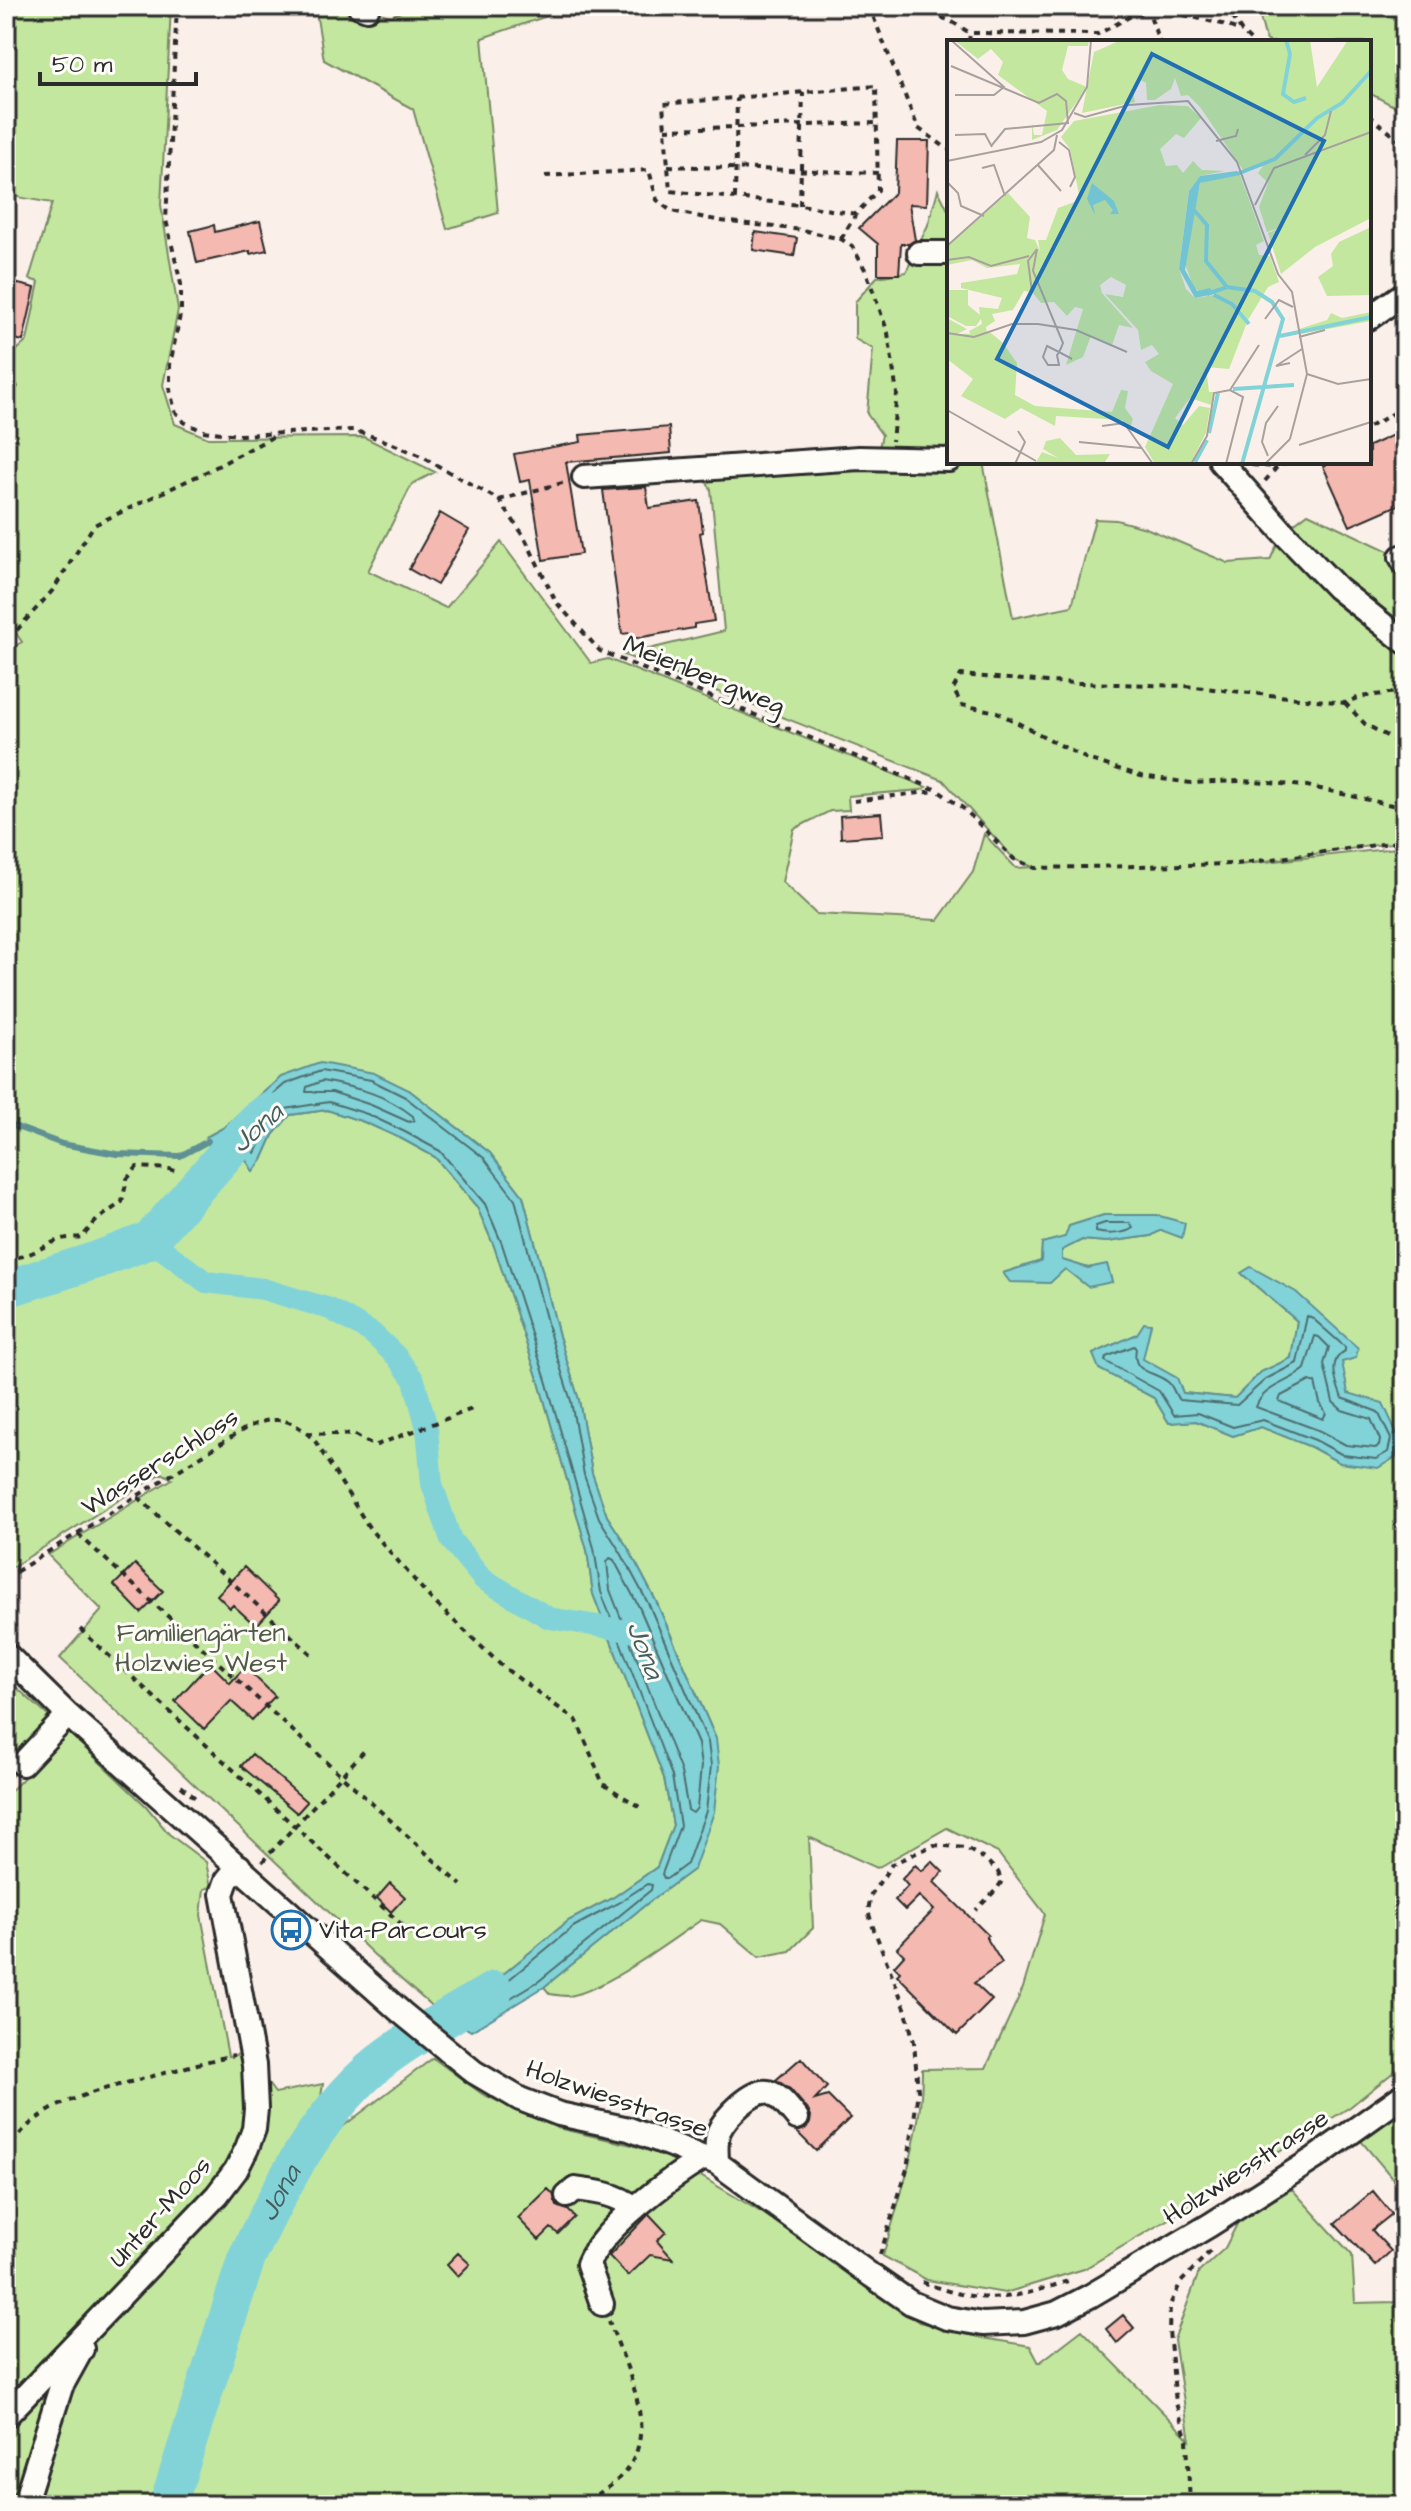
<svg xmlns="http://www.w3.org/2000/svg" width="1411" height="2511" viewBox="0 0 1411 2511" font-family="'Architects Daughter',sans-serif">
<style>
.green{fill:#c4e7a0;stroke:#788966;stroke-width:2;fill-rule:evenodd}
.water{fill:#82d3d8;stroke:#5f9093;stroke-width:2}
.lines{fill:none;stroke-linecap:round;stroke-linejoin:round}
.shore{stroke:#4e6e70;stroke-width:2}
.stream{stroke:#5f9093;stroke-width:6}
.canal{stroke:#82d3d8;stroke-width:22}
.river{stroke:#82d3d8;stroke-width:38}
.building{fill:#f4b9b0;stroke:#2b2b2b;stroke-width:2}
.minor-casing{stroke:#2b2b2b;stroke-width:28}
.path{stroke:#2b2b2b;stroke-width:4;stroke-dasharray:6 6;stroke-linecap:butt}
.minor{stroke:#fdfcf7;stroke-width:22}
.labels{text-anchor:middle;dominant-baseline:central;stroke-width:6;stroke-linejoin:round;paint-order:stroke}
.street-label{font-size:26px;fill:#2b2b2b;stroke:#fdfcf7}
.park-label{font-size:26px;fill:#515a48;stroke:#fdfcf7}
.poi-label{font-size:26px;fill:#2b2b2b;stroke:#fdfcf7;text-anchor:start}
.water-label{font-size:28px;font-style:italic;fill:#455d5f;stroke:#fdfcf7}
.inset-river{fill:none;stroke:#82d3d8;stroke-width:4}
.inset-road{fill:none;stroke:#a8a19d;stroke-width:2}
.view{fill:#1f6fb2;fill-opacity:0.15;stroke:#1f6fb2;stroke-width:4}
.inset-edge{fill:none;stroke:#2b2b2b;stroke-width:4}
</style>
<rect width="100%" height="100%" fill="#fbefe9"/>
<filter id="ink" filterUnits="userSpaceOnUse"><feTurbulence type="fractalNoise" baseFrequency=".0125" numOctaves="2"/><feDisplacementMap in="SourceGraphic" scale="16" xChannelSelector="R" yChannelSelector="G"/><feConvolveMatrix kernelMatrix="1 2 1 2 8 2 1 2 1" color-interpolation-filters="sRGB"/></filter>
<g filter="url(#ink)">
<path class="green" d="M6 6H171L161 205 178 310 163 385 175 424 208 438 364 437 435 472 412 484 368 571 446 608 501 542 591 663 608 659 926 787 921 790 848 796 849 810 830 811 794 829 782 882 816 914 938 920 973 872 984 834 1016 868 1033 867 1014 859 943 780 624 655 724 631 711 489 703 476 875 464 882 435 867 414 873 349 855 339V302L877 277 906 272 928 225 938 190 949 212V462H983L1013 618 1072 606 1095 519 1116 520 1146 528 1228 563 1270 560 1283 532 1308 513 1401 557 1405 564V841L1238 865 1405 847V1307L1397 1316 1405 1325V2063L1350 2107 1194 2204 1084 2269 1005 2293 927 2280 883 2256C900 2195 923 2133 922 2069L986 2068 1023 1988 1045 1914 998 1853 947 1828 877 1868 809 1837 813 1928 790 1951 759 1957 720 1924 701 1920C672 1940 602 1992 569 1996 564 1996 556 1995 550 1994L544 1987 649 1902 694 1869 716 1739 656 1601 628 1548 607 1516 592 1473 579 1400 559 1336 523 1196 490 1153 409 1090 251 1103 223 1128 206 1137 210 1146C230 1144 244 1153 253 1171L262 1160 273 1135 290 1115 327 1110 364 1122 402 1139 435 1157 477 1207 494 1246 539 1382 587 1550 593 1594 664 1778 673 1825 657 1867 614 1897 568 1921 501 1976 435 2009 387 1967 60 1658 102 1610 48 1555 172 1479 162 1473 6 1571V651L22 642 6 619V392L18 387 7 359 27 341 39 282 29 279 52 203 6 195ZM1104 1215H1156L1161 1230 1151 1236 1107 1242 1082 1240 1062 1250V1260L1088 1268 1107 1265 1112 1282 1065 1269 1003 1273 1041 1261 1042 1243 1066 1237 1069 1226ZM1242 1274 1355 1358 1341 1361 1348 1394 1340 1463 1311 1447 1261 1427 1233 1436 1196 1421 1169 1423 1154 1398 1100 1369 1093 1354 1138 1334 1142 1359 1176 1378 1183 1393 1235 1398 1261 1372 1291 1358 1297 1321Z
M315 6H351L391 16 415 6H577L482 38 498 213 447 229 413 109 324 60Z
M1257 6H1405V112L1369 93V42H1270L1266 40Z
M6 1678 58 1725 6 1782Z
M68 1732 146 1806 169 1834 206 1862 211 1887 204 1889 201 1915 228 2056 252 2052 254 2065 275 2093 323 2084 312 2150 433 2058 482 2094 557 2128 632 2145 672 2159 764 2214 919 2322 983 2338 1030 2346 1039 2363 1082 2330 1190 2440 1174 2340 1199 2272 1225 2248 1238 2222 1292 2189 1352 2255 1355 2303 1396 2302 1405 2274V2505H6V1796Z
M1405 2109V2193L1361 2141Z"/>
<path class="water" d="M320 1063 374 1073 409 1090 490 1153 523 1196 559 1336 579 1400 592 1473 607 1516 628 1548 656 1601 716 1739 719 1766 714 1812 694 1869 649 1902 544 1987 471 2031 435 2009 501 1976 568 1921 614 1897 657 1867 673 1825 664 1778 593 1594 587 1550 539 1382 494 1246 477 1207 435 1157 402 1139 364 1122 327 1110 290 1115 273 1135 262 1160 253 1172C244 1153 231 1144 209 1146L206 1137 223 1128 281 1077Z
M1104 1215H1156L1185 1223 1182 1238 1161 1230 1151 1236 1107 1242 1082 1240 1062 1250V1260L1088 1268 1107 1264 1112 1282 1088 1287 1065 1269 1050 1283 1010 1282 1003 1273 1041 1261 1042 1243 1065 1237 1069 1226Z
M1251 1267 1296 1292 1358 1348 1356 1358 1342 1362 1348 1393 1383 1403 1399 1438 1396 1457 1378 1468 1340 1463 1311 1447 1261 1427 1233 1436 1196 1421 1169 1423 1154 1398 1099 1369 1093 1354 1137 1334 1144 1323 1151 1324 1143 1359 1177 1378 1183 1393 1235 1398 1261 1372 1291 1358 1297 1321 1241 1273Z"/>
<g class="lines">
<path class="shore" d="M321 1071 371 1080 405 1097 484 1158 515 1199 551 1338 571 1401 584 1475 599 1518 621 1553 649 1605 708 1742 711 1766 706 1811 687 1864 668 1878H664L662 1874 680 1826 672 1776 601 1592 594 1548 546 1380 502 1244 485 1204 440 1151 405 1132 367 1114 329 1102 285 1109 266 1131 255 1153 228 1138 229 1133 285 1084Z
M322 1081C357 1088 384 1093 413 1116L414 1120 409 1122 371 1105 332 1092H306L307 1087Z
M1105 1223H1130L1133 1228C1125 1234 1107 1235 1096 1232V1226Z
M1307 1316 1311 1317 1345 1347V1351C1327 1360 1336 1383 1342 1398L1378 1412 1391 1439 1388 1452 1376 1459 1343 1455 1315 1440 1263 1420 1233 1427 1198 1413 1174 1415 1159 1391 1105 1361 1106 1357 1134 1346 1136 1349C1131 1375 1155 1370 1169 1383 1173 1387 1175 1395 1179 1400L1237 1405 1266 1379 1297 1363Z
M1315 1336 1319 1337 1329 1347 1324 1364 1333 1402 1342 1410 1371 1419 1380 1440 1379 1446 1375 1448 1346 1445 1318 1430 1256 1407C1263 1386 1289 1383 1305 1369Z
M1310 1381 1315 1383 1320 1403 1326 1413 1323 1419 1279 1401 1281 1396Z
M610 1558 614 1560 640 1609 698 1744 701 1766 697 1808 693 1813 688 1810 681 1772 610 1590 607 1562Z
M647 1884 652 1885 651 1890 539 1981 472 2021 456 2013 457 2007 506 1982 573 1927 618 1903Z"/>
<path class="stream" d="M6 1123 62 1144 117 1154 180 1156 208 1141"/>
<path class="canal" d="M150 1240 206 1282 263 1289 330 1309 372 1333 396 1356 414 1380 427 1428 432 1484 451 1540 483 1579 549 1618 634 1632"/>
<g class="river">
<path d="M6 1289 97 1260 150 1240 231 1148 259 1118 268 1112"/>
<path id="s1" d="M168 2505 246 2260C280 2187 322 2104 389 2055 422 2031 459 2011 494 1990"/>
</g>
</g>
<path class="building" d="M897 141H929L927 205 909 204 915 240 909 244H901L899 274H878V244L859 228 895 192Z
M260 221 267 250 250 254V251L197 263 190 231 214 225 215 232Z
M755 232 797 238 794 256 753 250Z
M6 281 35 288 23 341 6 337Z
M669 427 671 453 566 462 581 554 543 560 530 480 520 482 514 454 581 442 580 435Z
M1393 435 1405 461V502L1350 526 1323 466 1333 462H1369V446Z
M646 487 649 508 699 501 703 532 700 533 714 621 694 624V628L631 639 630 633 622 634 603 490Z
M440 513 469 530 437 585 409 569Z
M881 813 883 835 841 838 840 816Z
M135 1564 163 1591 141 1613 114 1585Z
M244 1567 279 1601 256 1626 233 1605 230 1608 217 1595Z
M210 1663 230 1683 245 1667 275 1696 252 1720 231 1701 204 1729 175 1701Z
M252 1754 307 1802 297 1813 241 1766Z
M932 1861 943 1872 934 1882 988 1935 986 1937 1002 1963 974 1983 992 2000 957 2035 897 1975 900 1972 894 1966 904 1955 897 1948 934 1910 919 1896 905 1910 895 1900 908 1886 902 1879 915 1865 922 1871Z
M390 1883 405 1897 391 1912 377 1898Z
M801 2058 827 2087 815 2100 828 2096 850 2118 816 2151 797 2132 805 2129 810 2123 811 2116 808 2110 790 2089 776 2080Z
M548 2189 553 2194 557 2206 568 2210 575 2217 558 2234 551 2228 539 2240 518 2218Z
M1373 2191 1392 2214 1372 2230 1391 2251 1375 2266 1335 2223Z
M649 2214 666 2232 657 2241 673 2259 650 2255 628 2276 609 2256Z
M458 2253 470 2264 458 2276 447 2264Z
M1123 2315 1134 2328 1117 2343 1106 2329Z"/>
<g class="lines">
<defs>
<path id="minor" d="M359 6 367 9 368 6
M919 253H949
M1369 318 1405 293
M1221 462 1283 532 1337 588 1405 642
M584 477 859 458 949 460
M1401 557 1405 564
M6 1654 68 1715 402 2013 474 2072 520 2099 559 2114 629 2129 717 2163 872 2276 911 2303 947 2318 983 2324 1024 2322 1057 2313 1090 2296 1210 2225 1315 2158 1405 2094
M22 1764 68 1715
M717 2163C717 2152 715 2141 719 2131 725 2117 753 2089 768 2092 779 2094 790 2110 797 2118
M567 2196 575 2189C599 2192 616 2194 635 2208
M602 2304 588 2264C603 2227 670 2178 704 2158
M6 2416 217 2195 236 2170 247 2148 254 2129 256 2109 254 2065 222 1894 227 1880 239 1866
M24 2505 61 2387 82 2349"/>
</defs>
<use href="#minor" class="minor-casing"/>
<path class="path" d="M177 6 166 220 181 284V310L170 365V390L175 411 184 422 203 431 239 435 353 430 383 440 417 454 499 500 524 536 556 602 600 651 937 790 964 809 1014 859 1035 868 1236 864 1405 841
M869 6 918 128 949 150
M1147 6 1159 42
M1226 6 1242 32 1252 42
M870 10 924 12 949 20 970 33 1098 34 1133 15 1149 11H1167L1226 25 1242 32
M969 42 970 33
M1369 115 1405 145
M665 129 877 123
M668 166 878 173
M545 176 649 170 657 200 671 211 721 221 802 230 841 239 852 246 866 271 888 333 897 394 892 441
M735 198 737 98
M800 205 803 92
M841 239 856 214 878 190 876 86 663 104 670 191 800 205 856 214
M1369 427 1405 407
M1252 465 1277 467
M1265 481 1277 467 1289 462
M499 500 566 482
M6 635 17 630 53 590 94 525 212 469 278 434
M1405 691 1360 697 1345 703 1185 686 1047 682 961 675 953 689 962 705 997 712 1087 759 1141 776 1191 783 1242 781 1307 786 1405 808
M1345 703 1365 724 1405 746
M854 801 935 791
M6 1257C26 1260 39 1248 56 1241 64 1237 74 1238 82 1237L97 1220 122 1202 127 1179 137 1167 169 1169 179 1172
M307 1433 355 1435 374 1446 475 1408
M138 1497 311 1654
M78 1534 461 1885
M6 1578 246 1428C276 1414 292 1418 315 1441L370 1529 432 1600 503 1667 577 1721 603 1784 643 1809
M80 1629 413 1935
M181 1786 199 1801
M262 1862 364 1751
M6 2154C33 2102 98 2091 149 2077 178 2070 205 2061 234 2055
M880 2255 907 2169 918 2091 914 2042 905 2008 873 1927 868 1911 871 1895 892 1864 934 1845 966 1848 987 1861 998 1872 1002 1881 997 1889 976 1910
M922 2282C983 2305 1007 2301 1068 2281
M575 2505C675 2465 638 2396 609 2321
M1190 2505 1187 2440 1176 2403 1169 2331 1170 2305 1181 2282 1212 2249"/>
<use href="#minor" class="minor"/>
</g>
</g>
<defs>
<symbol id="bus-ring" viewBox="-11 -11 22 22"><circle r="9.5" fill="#fdfcf7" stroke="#1f6fb2" stroke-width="1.5"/><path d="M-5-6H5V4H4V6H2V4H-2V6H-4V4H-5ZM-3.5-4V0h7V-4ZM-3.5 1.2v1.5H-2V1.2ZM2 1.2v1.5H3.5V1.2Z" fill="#1f6fb2"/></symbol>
</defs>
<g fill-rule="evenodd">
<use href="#bus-ring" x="269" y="1908" width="44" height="44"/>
</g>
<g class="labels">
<g class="street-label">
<text transform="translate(704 675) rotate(22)">Meienbergweg</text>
<text transform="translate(160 1462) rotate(-32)">Wasserschloss</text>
<text transform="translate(617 2099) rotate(19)">Holzwiesstrasse</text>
<text transform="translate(1246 2167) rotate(-33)">Holzwiesstrasse</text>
<text transform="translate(160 2212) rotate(-48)">Unter-Moos</text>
</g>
<g class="park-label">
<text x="201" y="1633">Familiengärten<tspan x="201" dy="30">Holzwies West</tspan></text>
</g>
<g class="poi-label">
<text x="319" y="1930">Vita-Parcours</text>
</g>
<g class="water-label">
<text transform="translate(257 1128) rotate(-42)">Jona</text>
<text transform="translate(645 1650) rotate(69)">Jona</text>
<text stroke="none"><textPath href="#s1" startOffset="332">Jona</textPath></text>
</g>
</g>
<g transform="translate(947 40)">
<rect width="424" height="424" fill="#fbefe9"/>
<path d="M7 0H142L141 6H121L115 30 121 39 140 47 110 90 85 100V83L87 95H95L100 71 51 35 56 22 44 9 31 19ZM174 0H363L370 47 401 0H424V178L368 207 334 234 321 193 335 187 320 192 312 167 321 143 311 133 316 126 296 130 253 67 241 55 234 56 228 38 224 49 208 60H200L199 43 194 40 185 48 188 62 135 73 147 12ZM213 65 241 66 254 78 237 98 229 94 213 109 219 126 230 125 236 133 246 121 255 130 278 131 253 136 242 151 232 229 239 249 248 258 267 255 263 249 255 253 247 248 238 224 253 143 283 135H293L317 201 309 205 312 215 323 216 332 242 321 247 301 280 282 329 259 327 262 352H267L264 365 243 358 228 378 236 385 252 366 263 368 259 393 243 424H208L198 407 226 344 204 331 198 322 212 314 205 305 194 310 191 290 158 254 176 257 179 245 164 237 153 245 155 253 186 288 172 285 165 305 144 296 136 317 119 325 136 269 128 267 120 276 107 262 94 263 85 252 77 251 66 270 45 274 48 281 39 287 40 293 25 297 22 291 35 284 34 279 29 286H19L0 276V250H21V265L33 275 32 267 51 269 55 258 14 248V243L70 234 73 224 40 228 25 220 0 225V206L61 153 83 177 80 198 88 200 93 211 91 200H99L111 168 133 160 123 109 114 97 127 81ZM424 187V255L380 256 371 237 386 226 384 214 392 202ZM424 261V281L353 294 352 289 380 280 384 273 395 278 424 272ZM0 278 20 289 10 294 44 293 56 303 70 323 68 355 88 366 165 372 174 350 181 351 178 368 186 379 183 388 175 380 109 376 108 386 74 368 58 379 14 356 26 339 0 319ZM113 398 129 415 163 414 158 422 88 424 95 412 111 418 96 409 99 401Z" fill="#c4e7a0"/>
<path d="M290 131 293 135 253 143 238 230 250 251 263 248 267 254 248 258 232 229 242 151 253 136ZM145 143 167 161 172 174H163L166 170 158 160 146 165 148 175 140 159Z" fill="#82d3d8"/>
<path class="inset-river" d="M339 0 343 14 336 54 347 62 359 58M290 134 328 119 370 78 395 63 424 31M247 170 260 185 259 221 280 247M260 254 280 247 308 251 325 262 336 279 295 424M267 255 285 264 302 284M333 296 424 277M286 349 347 345M262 393 271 353M248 422 260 400"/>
<path class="inset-road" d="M4 0 57 47 47 55H8M4 26 92 63 110 54 119 61 121 83 58 89 45 105M127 73 138 77 181 65 241 61 290 122 331 234 345 252 360 334 343 399M8 95 38 94 45 107M269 101 289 96 291 89M112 102 122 110 128 137 123 147M358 115 378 95 384 71M0 121 94 102 115 90 140 47 144 0M90 124 114 151M35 128 47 125 58 156M0 142 11 153 14 166 37 176M308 165 327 128 424 92M0 206 107 110 110 95M90 209 86 231 116 303 114 308 111 314 110 315 112 325H101L96 317 100 306 112 312 125 319M0 220 22 217 44 226 82 216M85 252 81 221 90 209M318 279 332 260 346 267M0 293 27 297 65 284H91L129 290 180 312M352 297 378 290M343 323 329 326 355 309M360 334 391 344 424 339M283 350 312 305M0 370 89 421M155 386 177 383 206 424M132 402 194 408M352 405 424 382M321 416 315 402 319 383 331 366M68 424 78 402 71 391M244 424 260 396 267 353 283 350 296 357 279 424M318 424 343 399"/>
<path class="view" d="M205 14 377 101 221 407 50 319Z"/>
<rect width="424" height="424" class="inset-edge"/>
</g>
<rect width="1411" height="2511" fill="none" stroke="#fdfcf7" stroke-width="32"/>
<rect x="16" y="16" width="1379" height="2479" fill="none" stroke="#2b2b2b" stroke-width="3" filter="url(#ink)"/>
<path d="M40 72v12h156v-12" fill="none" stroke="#2b2b2b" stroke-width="4"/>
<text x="52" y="72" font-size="24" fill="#2b2b2b" stroke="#fdfcf7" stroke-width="6" paint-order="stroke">50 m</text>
</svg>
